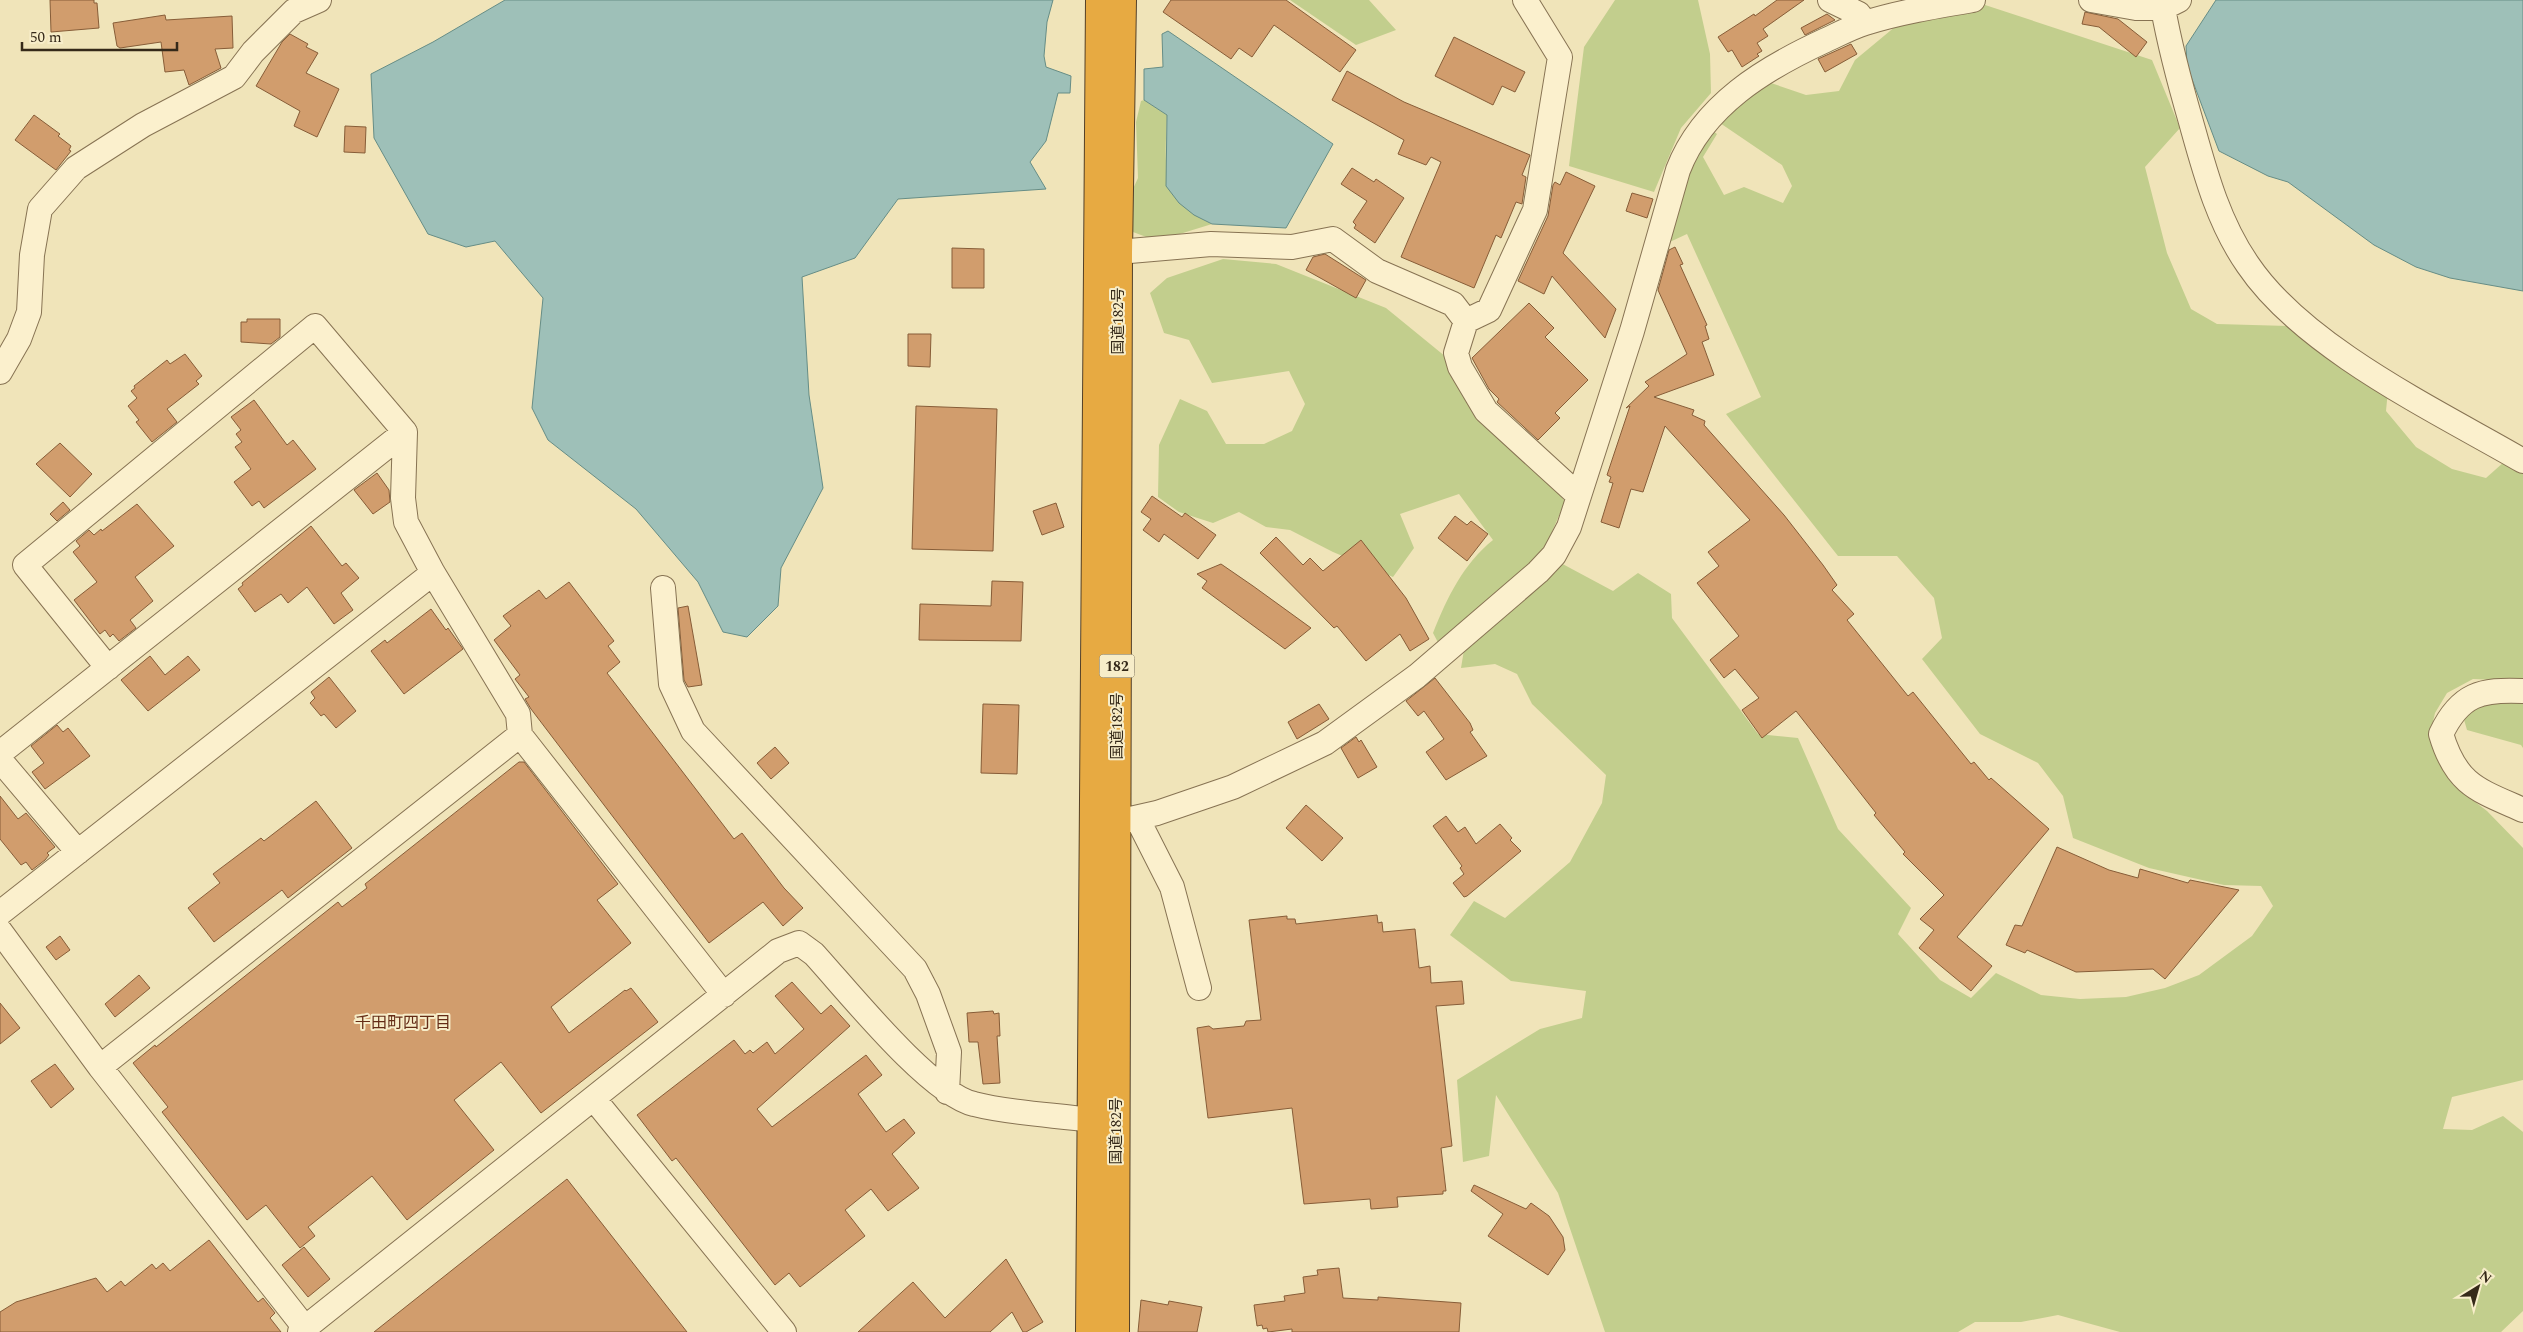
<svg xmlns="http://www.w3.org/2000/svg" width="2523" height="1332" viewBox="0 0 2523 1332" font-family="Spectral,'Noto Sans JP',serif">
<style>
.green{fill:#c2ce8d}
.water{fill:#9ec0b8;stroke:#668d86}
.building{fill:#d19d6d;stroke:#875d38}
.lines{fill:none;stroke-linecap:round;stroke-linejoin:round}
.minor-casing{stroke:#877353;stroke-width:26}
.highway-casing{stroke:#544028;stroke-width:30}
.minor{stroke:#fbf0cd;stroke-width:24}
.highway{stroke:#e7aa42;stroke-width:28}
.labels{text-anchor:middle;dominant-baseline:central;stroke-width:4;stroke-linejoin:round;paint-order:stroke}
.shield{fill:#f7edc9;stroke:#6f644e;stroke-width:1}
.shield-label{font-size:14px;font-weight:bold;fill:#352919}
.street-label{font-size:15px;fill:#352919;stroke:#f7edc9}
.neighbourhood-label{font-size:16px;fill:#642c16;stroke:#f7edc9}
</style>
<rect width="100%" height="100%" fill="#f0e4b9"/>
<path class="green" d="M1290 0H1369L1396 30 1356 45Z
M1615 0H1698L1710 54 1711 93 1681 128 1654 192 1569 166 1584 47Z
M1979 3 2152 60 2180 128 2145 167 2167 253 2191 309 2217 324 2289 326 2388 390 2386 411 2416 447 2452 469 2486 478 2504 462 2523 472V681L2473 679 2447 693 2435 713 2430 734 2453 785 2487 811 2523 848V1080L2452 1097 2443 1129 2472 1130 2503 1116 2523 1132V1311L2501 1332H2120L2058 1315 2021 1322H1975L1958 1332H1605L1558 1193 1496 1095 1489 1156 1463 1162 1457 1080 1540 1029 1582 1018 1586 991 1511 981 1450 935 1474 901 1505 918 1570 862 1602 803 1606 775 1532 704 1517 674 1495 664 1461 668 1465 644 1557 561 1613 591 1638 573 1671 594 1672 618 1758 734 1798 738 1838 829 1911 908 1898 934 1940 980 1971 998 1996 973 2041 995 2080 999 2126 997 2165 988 2199 975 2252 936 2273 906 2261 886 2224 885 2149 868 2073 838 2063 796 2038 763 1980 734 1922 659 1942 638 1934 598 1897 556H1838L1726 414 1761 397 1687 234 1661 246 1696 146 1710 129 1717 134 1703 157 1724 195 1744 187 1783 203 1792 186 1782 165 1720 123 1746 92 1771 83 1806 95 1839 91 1855 60 1902 21Z
M1144 100 1167 115C1165 168 1159 197 1212 224L1157 241 1133 232 1132 191 1138 178 1136 122 1141 101Z
M1223 259 1276 264 1386 308 1446 357 1545 471 1565 502 1544 550 1441 648 1433 633C1447 598 1463 564 1493 540L1459 494 1400 514 1414 548 1393 577 1333 552 1290 530 1266 527 1239 512 1213 523 1179 512 1158 497 1159 445 1180 399 1207 411 1226 444H1264L1292 431 1305 404 1289 371 1212 383 1189 340 1164 333 1150 293 1167 278Z
M2487 699H2523V748L2521 745 2467 730 2463 716Z"/>
<path class="water" d="M505 0H1053L1047 22 1044 56 1046 67 1071 76 1070 93H1058L1046 141 1030 162 1046 189 898 199 855 258 802 277 809 395 823 488 781 568 778 606 747 637 723 632 698 582 636 509 548 440 532 408 543 298 495 241 466 247 428 234 374 138 371 74 433 42Z
M2216 0H2523V291L2450 278 2416 267 2374 245 2288 182 2268 176 2219 151 2187 66 2186 46Z
M1168 31 1333 144 1286 228 1212 224 1194 215 1179 203 1166 186 1167 115 1144 100V69L1163 67 1162 34Z"/>
<path class="building" d="M50 0H94V3H97L99 28 51 32Z
M1171 0H1286L1356 50 1340 72 1274 25 1252 57 1239 48 1231 59 1163 12Z
M1777 0H1804L1763 29 1768 36 1757 43 1762 51 1757 54 1759 56 1742 67 1732 50 1728 52 1718 37 1754 14 1755 16Z
M2085 12 2118 19 2147 42 2136 57 2099 27 2082 24Z
M1827 14 1835 20 1805 35 1801 28Z
M165 15 166 20 232 16 233 48 215 49 221 68 189 85 184 70 165 72 161 42 120 48 117 46 113 23Z
M290 34 308 44 306 47 318 53 306 73 339 89 317 137 294 126 300 111 256 86 282 42Z
M1454 37 1525 72 1515 92 1502 86 1493 105 1435 76Z
M1851 44 1857 54 1825 72 1818 59Z
M1347 71 1404 102 1530 155 1522 175 1526 177 1522 204 1516 202 1501 238 1496 235 1474 288 1401 257 1441 162 1431 157 1426 165 1398 154 1404 140 1332 100Z
M34 115 60 134 58 136 71 146 69 150 71 151 56 170 15 140Z
M345 126 366 127 365 153 344 152Z
M1352 168 1374 182 1376 179 1404 198 1375 243 1354 228 1356 225 1353 222 1367 201 1341 184Z
M1566 172 1595 186 1563 253 1616 309 1605 338 1552 276 1544 294 1518 281 1548 216 1553 185 1555 182 1560 185Z
M1632 193 1653 199 1647 218 1626 211Z
M1675 247 1683 264 1680 265 1707 325 1705 326 1709 339 1702 342 1714 375 1654 397 1694 410 1692 415 1705 421 1704 425 1784 515 1823 565 1837 585 1832 590 1854 614 1847 620 1908 696 1913 692 1971 764 1974 762 1989 780 1991 778 2049 829 1957 937 1992 966 1971 991 1919 948 1934 930 1920 919 1944 895 1903 854 1905 852 1874 815 1876 813 1796 711 1762 738 1742 710 1759 698 1735 669 1724 678 1710 660 1739 636 1697 583 1719 566 1708 552 1750 520 1665 426 1643 492 1631 489 1619 528 1601 522 1613 483 1609 482 1611 477 1607 475 1630 406 1626 408 1649 386 1645 382 1687 354 1658 290 1669 250Z
M952 248 984 249V288H952Z
M1325 254 1366 280 1356 298 1306 270 1313 257Z
M1529 303 1554 328 1545 337 1588 380 1555 413 1560 418 1538 440 1497 402 1499 399 1489 389 1472 358Z
M247 319H280V337L271 344 241 342V322H247Z
M908 334H931L930 367 908 366Z
M185 354 202 376 196 381 199 384 167 409 177 422 152 442 136 422 139 420 128 406 137 398 131 391 135 388 134 386 167 360 170 364Z
M254 400 287 445 293 440 316 469 264 508 259 501 252 506 234 482 251 469 235 447 242 442 236 434 241 430 231 417Z
M916 406 997 409 993 551 912 549Z
M60 443 92 474 70 497 36 464Z
M377 473 389 490 390 502 373 514 354 490Z
M1152 496 1182 517 1185 513 1216 535 1198 559 1164 534 1159 542 1143 530 1151 519 1141 512Z
M63 502 70 510 57 521 50 514Z
M1056 503 1064 527 1042 535 1033 511Z
M137 504 174 546 135 577 153 601 130 620 136 628 119 641 113 634 110 637 105 630 100 634 74 600 97 582 73 552 80 546 76 541 89 530 94 535 101 529 102 531Z
M1455 516 1467 525 1471 521 1488 534 1467 561 1438 538Z
M311 526 342 566 346 563 359 578 341 593 353 610 334 624 307 587 288 603 281 594 255 612 238 589 243 585 242 583Z
M1276 537 1303 565 1310 558 1323 571 1361 540 1406 598 1429 639 1410 651 1400 634 1366 661 1337 626 1334 628 1260 553Z
M1221 564 1253 586 1311 628 1285 649 1202 588 1207 581 1197 574Z
M992 581 1023 582 1021 641 919 640 920 604 991 606Z
M569 582 614 641 608 646 620 662 607 673 734 839 742 833 784 888 803 908 783 926 763 902 709 943 531 709 525 699 529 697 515 679 520 675 494 640 511 626 503 616 539 590 546 599Z
M688 606 702 685 688 687 684 680 678 608Z
M431 609 446 630 448 628 463 649 404 694 371 651 385 640 387 643Z
M150 656 165 675 188 656 200 670 148 711 121 680Z
M329 677 356 711 336 728 324 714 321 716 310 703 315 698 311 692Z
M1435 678 1470 723 1473 730 1470 732 1487 756 1446 780 1426 752 1444 739 1424 711 1418 716 1406 701Z
M983 704 1019 705 1017 774 981 773Z
M1319 704 1329 719 1297 739 1288 722Z
M57 725 63 732 68 728 90 756 45 789 32 772 44 763 31 746Z
M1356 737 1359 742 1361 740 1377 767 1358 778 1341 748Z
M775 747 789 763 771 779 757 763Z
M519 762H524L618 884 597 900 631 943 551 1007 569 1033 625 990 626 991 631 988 658 1022 541 1113 501 1062 454 1100 494 1150 407 1220 372 1176 308 1227 315 1236 300 1248 266 1205 247 1220 162 1112 168 1107 133 1063 155 1045 156 1047 338 902 342 907 367 888 365 884Z
M0 796 18 819 26 813 55 847 47 853 49 855 45 860 32 870 26 862 21 865 0 839Z
M316 801 352 848 288 898 282 890 214 942 188 908 220 883 213 874 261 838 264 841Z
M1306 805 1343 838 1322 861 1286 828Z
M1446 816 1458 832 1465 827 1476 844 1500 824 1512 838 1510 840 1521 851 1467 896 1464 897 1453 883 1464 874 1460 868 1462 866 1433 826Z
M2057 847 2109 870 2138 878 2140 869 2188 883 2190 880 2239 890 2165 979 2153 969 2076 972 2027 950 2025 953 2006 945 2015 925 2022 926Z
M1377 915 1378 923 1382 922 1383 932 1415 929 1419 968 1430 966 1431 983 1462 981 1464 1004 1436 1006 1452 1146 1441 1148 1446 1191H1443V1194L1397 1197 1398 1207 1371 1209 1370 1199 1304 1204 1292 1108 1208 1118 1197 1028 1209 1026 1213 1029 1244 1026 1246 1021 1261 1020 1249 920 1287 916V919H1295L1296 924Z
M60 936 70 950 56 960 46 947Z
M139 975 150 988 115 1017 105 1004Z
M792 982 821 1014 831 1005 850 1026 757 1109 772 1127 866 1055 882 1075 858 1094 886 1132 904 1119 915 1133 892 1154 919 1188 888 1211 871 1189 845 1210 865 1236 800 1287 789 1273 775 1285 676 1158 672 1161 637 1115 734 1040 745 1054 750 1050 753 1053 767 1042 775 1054 804 1029 775 996Z
M0 1003 20 1028 0 1044Z
M993 1011 994 1014 999 1013 1000 1036H997L1000 1083 983 1084 978 1042H969L967 1013Z
M55 1064 74 1089 51 1108 31 1081Z
M567 1179 687 1332H374Z
M1474 1185 1526 1209 1531 1203 1549 1216 1563 1237 1565 1250 1548 1275 1488 1236 1503 1214 1471 1191Z
M209 1240 258 1302 263 1298 275 1313 270 1318 281 1332H0V1312L16 1302 96 1278 107 1292 121 1281 125 1286 152 1264 156 1269 163 1263 170 1271Z
M304 1247 330 1279 308 1297 282 1265Z
M1006 1259 1043 1322 1026 1332H1023L1012 1312 990 1332H858L913 1282 945 1318Z
M1339 1268 1343 1298 1378 1300V1297L1461 1303 1459 1332H1292V1329L1268 1332 1267 1328 1263 1329 1262 1325 1257 1326 1254 1305 1285 1301 1284 1296 1305 1293 1303 1277 1318 1275 1317 1270Z
M1141 1300 1168 1305 1169 1301 1202 1307 1197 1332H1138Z"/>
<g class="lines">
<defs>
<path id="minor" d="M1830 0 1859 14 1864 23
M2091 0 2136 8H2163L2179 0
M2163 8C2170 47 2180 84 2191 122 2205 172 2218 222 2248 265 2304 348 2437 411 2523 461
M1118 252 1211 244 1292 247 1333 239 1377 271 1453 304 1466 321 1456 353 1460 367 1486 411 1579 496
M1466 321 1489 310 1535 210 1560 57 1525 0
M0 372 19 339 29 312 32 255 40 209 76 168 143 125 234 77 253 52 294 11 319 0
M663 588 671 684 693 731 915 969 928 994 949 1052 947 1092
M108 668 25 565 315 326 405 432 403 498 406 522 433 573 518 714 520 735 724 995
M2523 691C2481 689 2460 694 2441 734 2456 785 2478 790 2523 810
M0 753 405 432
M0 760 78 852
M1137 818 1172 887 1199 988
M1098 823 1117 822 1157 813 1233 787 1325 743 1417 676 1538 572 1554 555 1569 527 1632 331 1678 170C1703 105 1765 68 1826 40 1839 34 1852 27 1865 23 1900 12 1937 6 1973 0
M0 913 433 573
M0 931 100 1067 305 1328
M100 1067 520 735
M594 1099 784 1332
M300 1332 778 951 799 943 814 954C847 990 930 1094 974 1104 1008 1113 1054 1115 1091 1120H1109"/>
<path id="highway" d="M1090 1332 1100 0
M1115 1332 1118 252 1122 0"/>
</defs>
<use href="#minor" class="minor-casing"/>
<use href="#highway" class="highway-casing"/>
<use href="#minor" class="minor"/>
<use href="#highway" class="highway"/>
</g>
<g class="labels">
<rect class="shield" x="1099.5" y="654.5" width="35" height="23" rx="4"/>
<g class="shield-label">
<text x="1117" y="666">182</text>
</g>
<g class="street-label">
<text transform="translate(1118 321) rotate(-90)">国道182号</text>
<text transform="translate(1117 726) rotate(-90)">国道182号</text>
<text transform="translate(1116 1131) rotate(-90)">国道182号</text>
</g>
<g class="neighbourhood-label">
<text x="403" y="1023">千田町四丁目</text>
</g>
</g>
<g transform="translate(2478 1287) rotate(37)" stroke="#f7edc9" stroke-width="4" paint-order="stroke">
<path d="M0-4L9 19L0 12L-9 19Z" fill="#352919"/>
<text y="-8" font-size="14" font-weight="bold" text-anchor="middle" fill="#352919">N</text>
</g>
<path d="M22 42v8h155v-8" fill="none" stroke="#352919" stroke-width="2.5"/>
<text x="30" y="42" font-size="15" fill="#352919" stroke="#f7edc9" stroke-width="4" paint-order="stroke">50 m</text>
</svg>
